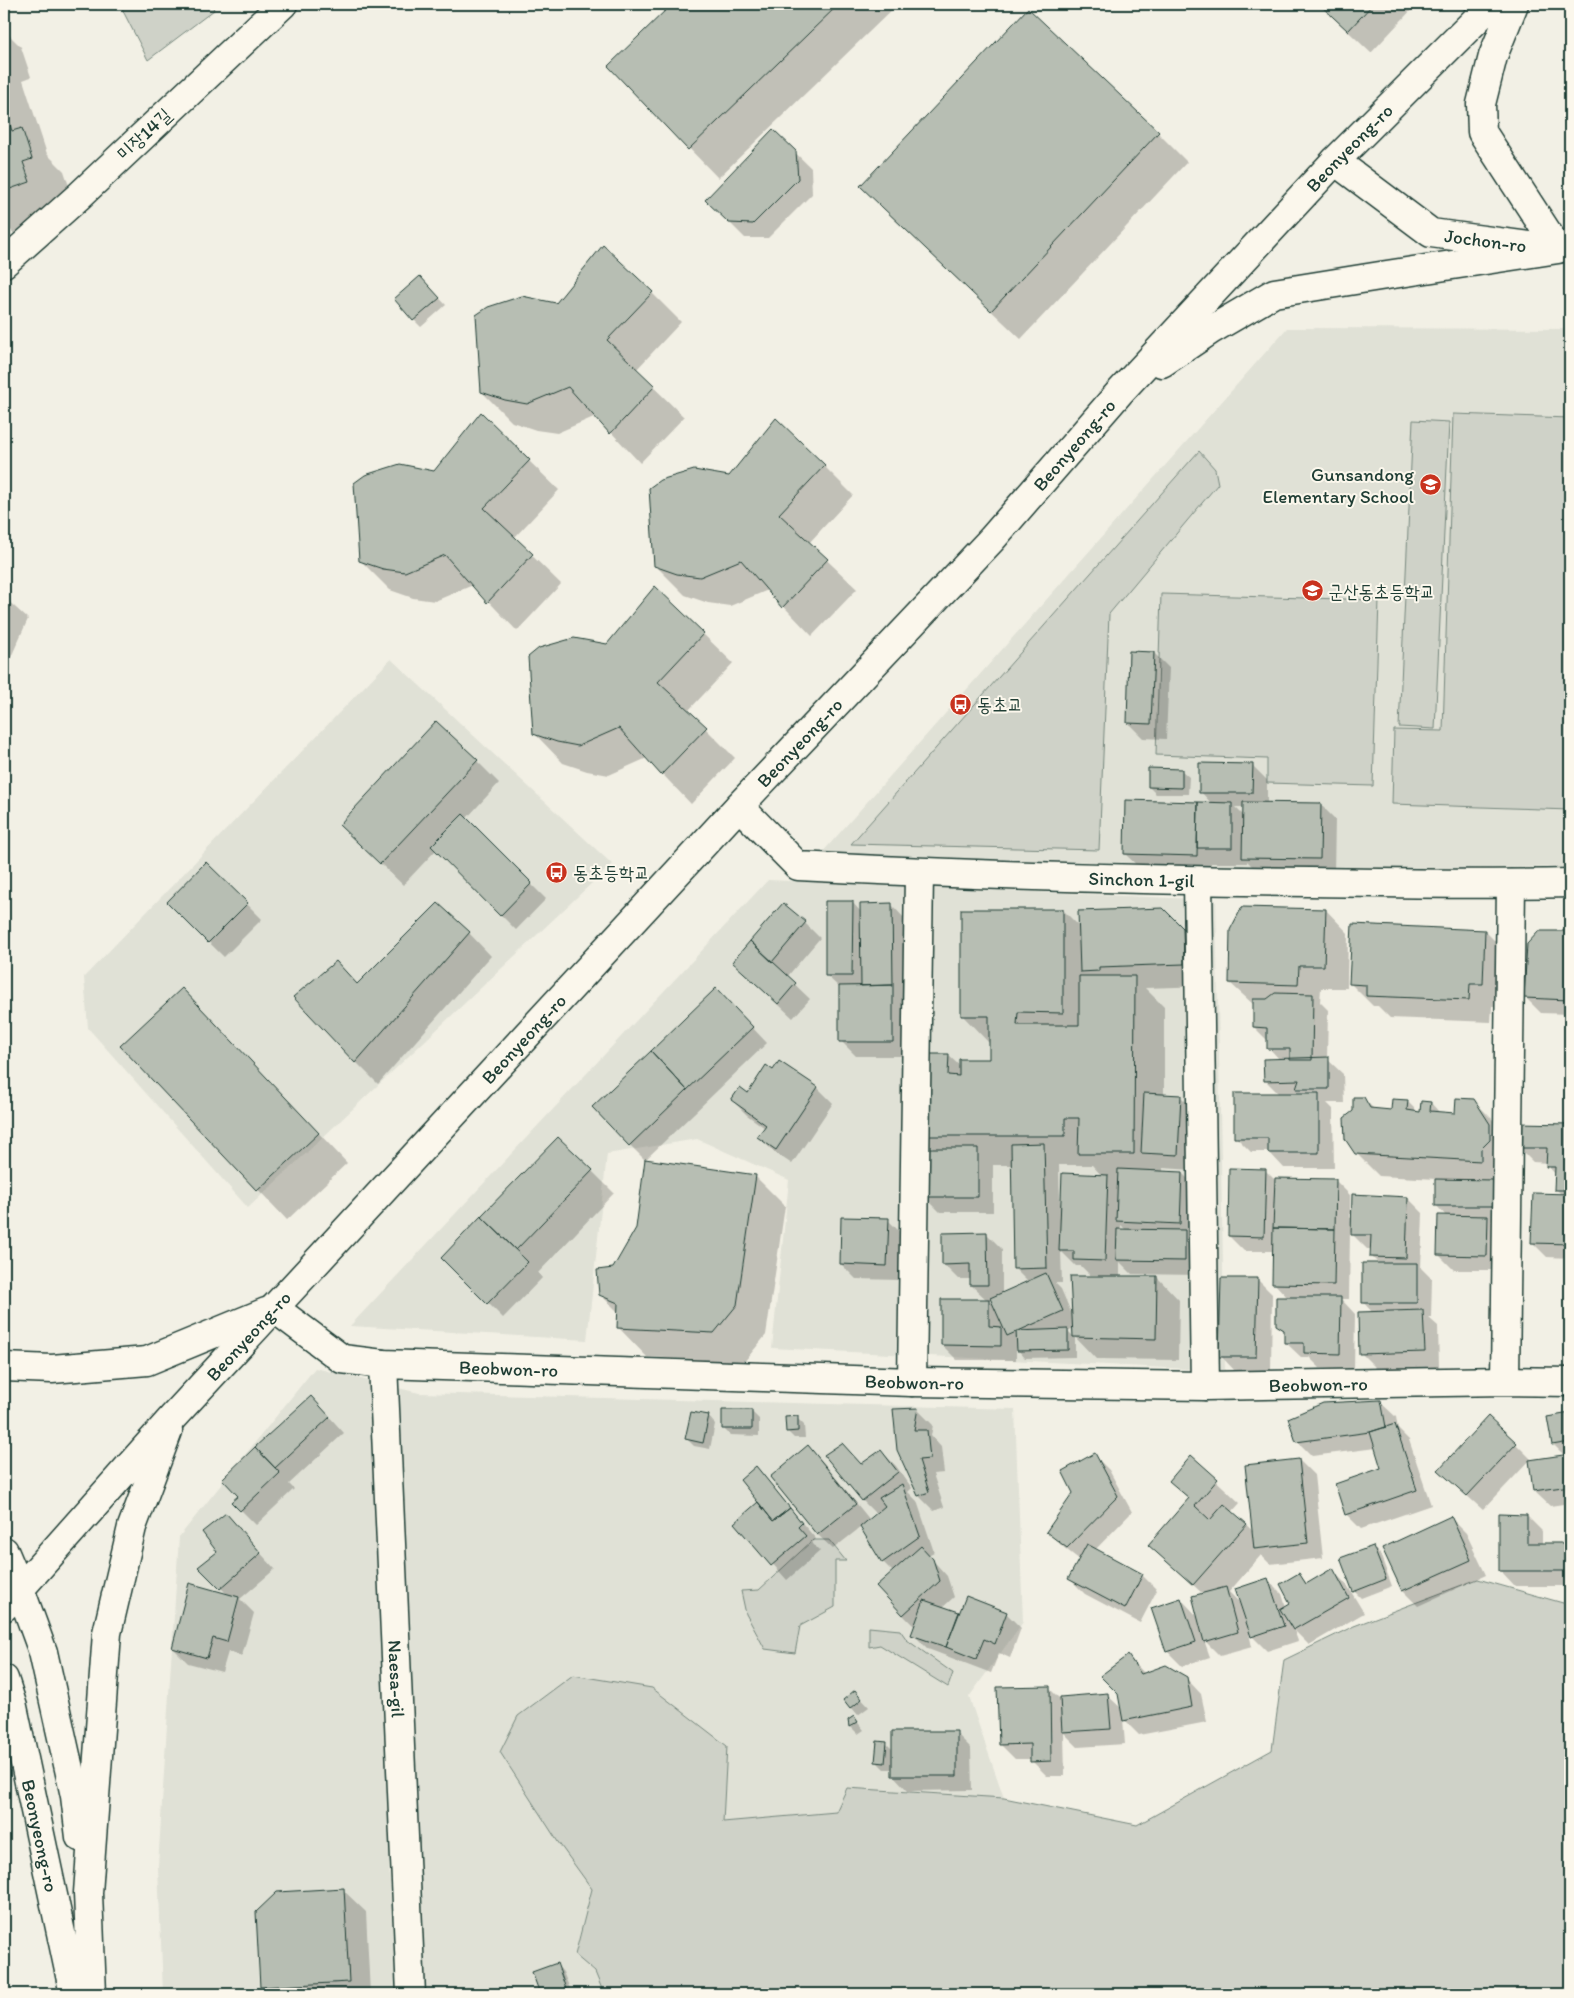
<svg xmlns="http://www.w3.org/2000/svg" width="1574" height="1998" viewBox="0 0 1574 1998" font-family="Itim,'Poor Story',sans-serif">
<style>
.built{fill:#e0e1d6}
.green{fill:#cfd2c8;stroke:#77887e}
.shadow{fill:#0003;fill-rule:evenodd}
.building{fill:#b7beb3;stroke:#1f3d34}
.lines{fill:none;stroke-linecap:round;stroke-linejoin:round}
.minor-casing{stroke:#1f3d34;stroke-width:31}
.major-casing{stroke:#1f3d34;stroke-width:31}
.minor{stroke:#fbf7ec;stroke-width:28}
.major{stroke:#fbf7ec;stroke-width:28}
.labels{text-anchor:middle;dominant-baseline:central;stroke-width:4;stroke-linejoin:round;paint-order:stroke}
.street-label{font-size:19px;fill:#1f3d34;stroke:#fbf7ec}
.poi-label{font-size:19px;fill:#1f3d34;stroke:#fbf7ec;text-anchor:start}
</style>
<rect width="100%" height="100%" fill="#f2f0e5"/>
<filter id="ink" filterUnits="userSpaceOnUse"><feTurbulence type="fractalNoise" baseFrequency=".02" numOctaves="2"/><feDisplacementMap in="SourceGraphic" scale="10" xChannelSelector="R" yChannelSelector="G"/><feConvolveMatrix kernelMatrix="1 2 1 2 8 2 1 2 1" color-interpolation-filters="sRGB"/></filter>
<g filter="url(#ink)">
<path class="built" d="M1287 328 1570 329V867L1360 870 821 854Z
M391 659 612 864 248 1208 88 1028 84 977Z
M768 880 1216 900 1225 1371 772 1348 789 1180 697 1139 607 1154 587 1340 350 1326Z
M315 1368 419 1393 1015 1409 1023 1622 969 1697 1004 1798 847 1788 836 1812 723 1822 592 1889 575 1954 595 1972 604 1994H428L389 1861 396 1994H163L158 1866 179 1537Z"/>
<path class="green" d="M121 4H212L214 10 148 60 124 13Z
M1453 414 1570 418V810L1392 804 1394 730 1443 731Z
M1413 420 1449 422 1435 729 1399 727Z
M1199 451 1215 469 1218 484 1109 614 1099 850 851 844Z
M1161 594 1379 600 1373 786 1267 783V759L1156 755Z
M813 1540H829L846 1561H835V1607L800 1626 795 1653 765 1649 746 1614 741 1591 759 1590Z
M1478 1579 1570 1605V1994H604L595 1972 575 1955 592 1889 558 1842 500 1752 518 1716 573 1675 652 1688 727 1746 723 1822 836 1812 847 1788 1004 1798 1137 1825 1272 1750 1284 1660 1354 1626Z
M869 1627 900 1630 907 1640 953 1673 948 1687 880 1645 869 1647Z"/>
<path class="shadow" d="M674 4H898L718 178 609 66Z
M1319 4H1409L1413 8 1371 53Z
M4 30 21 47 31 77 23 80 47 154 64 171 74 201 65 204 71 224 21 241 4 223Z
M773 131 811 168 812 194 768 238H745L707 200Z
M1158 133 1187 162 1021 339 891 216Z
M427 285 446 305 421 327 414 320Z
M652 293 681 322 636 370 684 417 640 463 596 416 557 433 536 430 512 422 482 392 556 305Z
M529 461 559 490 514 538 561 584 517 631 473 585 435 601 413 598 390 590 360 560 434 472Z
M824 466 853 495 809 543 857 589 812 636 768 590 730 606 708 603 685 595 655 565 729 477Z
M4 597 28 619 7 666H4Z
M703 634 733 663 688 711 735 758 691 804 647 758 609 775 587 771 563 763 534 733Z
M1154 653 1169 668 1166 739 1143 738 1128 723Z
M477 761 499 783 466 819 546 899 516 930 436 850 403 885 363 847Z
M1252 765 1267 780V803L1320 804 1335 819 1334 874 1258 872 1247 861V863H1211V870L1141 869 1125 854 1212 804 1201 792ZM1235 807H1244V816Z
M1181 770 1189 777 1188 794H1156L1149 787Z
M206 863 262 919 224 957 168 902Z
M852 902 861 912 891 904 906 920 908 1056H856L841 1041V989L827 976Z
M1162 909 1205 952 1206 986 1145 988 1164 1007V1095L1180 1096 1195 1111 1193 1170 1163 1168V1172L1182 1173 1197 1188 1199 1275 1132 1274 1120 1262V1277H1157L1179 1300 1178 1360 1096 1359 1075 1337V1357L1025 1358 1016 1348V1360H957L942 1345 987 1300 971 1285V1279H958L943 1264 987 1234 1002 1249V1294L1028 1282 1014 1268 1012 1165H993V1212H940L925 1197 934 1149 920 1135 948 1055 961 1067 990 1061V1044L963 1016 1063 910 1080 927ZM1059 1165H1092L1102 1176 1060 1204ZM1121 1225 1127 1231 1121 1230ZM1061 1251 1076 1266H1081L1090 1275H1098L1073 1317 1061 1289 1055 1283H1062ZM988 1300H992L995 1306ZM1073 1328 1074 1337 1068 1331Z
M1326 910 1348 933 1347 988H1321L1320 1002 1328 1010 1327 1059 1343 1074 1344 1103H1327L1333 1109 1334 1168H1284L1269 1152H1251L1236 1137 1279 1094 1265 1080 1280 1060 1269 1048V1042L1254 1027V1005L1230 983Z
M805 923 820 938 787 977 810 999 793 1018 749 977Z
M1485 931 1507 953 1505 1006H1492L1491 1022 1390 1018 1378 1006H1373L1351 984Z
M1540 932 1570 933V1014L1541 1013 1526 998Z
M469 933 491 956 378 1084 356 1062 336 962 358 985Z
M182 989 347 1163 287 1220 122 1046Z
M731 1005 767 1043 645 1160 630 1145Z
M1570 1058V1258L1547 1257 1532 1242 1562 1195 1556 1189V1175L1548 1166V1163L1533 1162 1518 1147 1570 1126Z
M779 1062 818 1088 833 1103 792 1164 774 1152 759 1137 765 1128 747 1115 732 1100 748 1094 773 1071Z
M1364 1099 1375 1110 1392 1111 1407 1101 1419 1113H1421L1431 1103 1440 1113 1456 1114 1473 1100 1496 1123 1507 1221H1491L1502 1232V1270H1454L1439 1255 1447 1217 1436 1205 1437 1179 1379 1176 1356 1153 1354 1111Z
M1265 1170 1276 1181 1335 1180 1350 1195V1218L1408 1198 1423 1213 1421 1268 1432 1279 1431 1318H1429L1438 1326 1439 1367 1376 1368 1361 1353 1373 1313 1363 1302 1379 1264 1371 1256 1372 1249H1367L1350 1232 1349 1299H1341L1355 1314 1354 1369 1320 1368 1309 1357H1301L1285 1342 1286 1333 1277 1325 1288 1298 1274 1283V1251H1244L1229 1236Z
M592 1171 614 1193 538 1273 542 1278 503 1318 443 1258 483 1216Z
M755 1176 785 1206 766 1335 744 1362 647 1357 618 1327V1312L600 1294 614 1269Z
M888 1220 903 1235 902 1280 856 1279 841 1264Z
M1257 1279 1272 1294 1271 1372H1236L1221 1356Z
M1380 1402 1396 1417 1398 1429 1409 1440 1431 1505 1361 1529 1346 1514 1383 1468 1376 1448 1312 1456 1297 1441Z
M894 1410H918L933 1425 931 1436 941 1447 944 1473 933 1474 944 1507 934 1511 919 1496 898 1449Z
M752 1412 759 1419V1436L730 1435 723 1428Z
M326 1413 344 1433 289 1484 294 1489 256 1525 233 1502Z
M1570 1415V1503L1550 1506 1534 1491 1565 1456 1553 1444 1548 1418Z
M708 1416 715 1424 710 1449 694 1446 687 1439Z
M797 1418 804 1425 805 1438H794L787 1431Z
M842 1444 862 1465 881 1451 896 1466 912 1488 908 1492 917 1501 934 1552 928 1555 947 1576 954 1597 942 1608 959 1614 1006 1613 1021 1628 1010 1658 999 1653 991 1673 928 1649 913 1634 915 1627 903 1615 893 1572 883 1562 861 1527 833 1549 818 1535 772 1477 808 1447 823 1462 870 1520 876 1514 863 1501 826 1455Z
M1516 1444 1531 1459 1483 1510 1455 1485Z
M1094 1455 1109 1470 1132 1512 1095 1550 1142 1575 1157 1590 1140 1623 1085 1594 1070 1579 1080 1560 1062 1546 1047 1531 1075 1493Z
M1191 1457 1240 1503 1232 1512 1254 1532 1299 1460 1314 1475 1323 1558 1270 1564 1261 1555 1229 1592 1241 1604 1267 1579 1282 1594 1286 1607 1292 1603 1299 1575 1308 1584 1332 1570 1347 1585 1364 1613 1309 1645 1294 1630 1298 1641 1267 1651 1249 1633 1252 1647 1220 1656 1204 1640 1210 1657 1182 1666 1167 1651 1181 1599 1199 1618 1203 1594 1150 1545 1189 1499 1171 1481Z
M226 1515 275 1569 240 1599 254 1613 242 1656 228 1652 222 1672 188 1663 173 1648 228 1595 200 1567 218 1553Z
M1527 1516 1542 1531V1544H1568L1570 1546V1586H1515L1500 1570Z
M797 1517 816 1539 812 1543 820 1551 787 1580 736 1523Z
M1451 1518 1466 1533 1486 1575 1418 1606 1403 1591Z
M1372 1547 1380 1554 1392 1586 1361 1598 1354 1591Z
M1128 1656 1145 1674 1186 1678 1201 1694 1207 1722 1139 1735 1123 1719 1125 1744 1078 1747 1064 1733 1065 1776H1047L1032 1761 1031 1759H1015L1000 1744 1049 1688 1059 1698 1107 1695 1122 1709Z
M855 1692 869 1707 858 1715 845 1700Z
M854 1718 864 1730 858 1734 851 1727 849 1720Z
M956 1733 971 1748 972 1790 908 1791 893 1775V1769H884L877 1762 886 1743 893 1750Z
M343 1890 366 1912 370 1994H269L261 1986Z
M556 1964 563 1972 572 1994H542L534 1973Z"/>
<path class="building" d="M672 4H839L688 150 608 66Z
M1319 4H1373L1348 31Z
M1028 8 1159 132 991 311 860 186Z
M4 105 12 131 22 128 32 159 23 162 30 182 4 191Z
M773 129 796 151 798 179 753 224 729 223 705 200Z
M603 245 653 292 607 340 655 386 610 434 568 387 527 404 505 400 481 392 476 315 488 307 522 296 556 303Z
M420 276 440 298 413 321 394 299Z
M481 412 530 460 484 508 533 554 487 603 445 555 405 572 383 569 359 561 354 483 365 475 400 464 434 471Z
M776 418 825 465 779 514 828 559 782 608 741 560 700 577 677 574 654 566 649 488 660 480 694 470 729 476Z
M655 586 704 633 658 682 707 727 661 775 619 728 578 746 557 742 533 734 528 657 539 648 574 638 607 644Z
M1129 651 1154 652 1151 724 1127 723Z
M436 721 478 760 380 864 339 825Z
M1199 763 1253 764 1252 793H1199Z
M1148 768 1182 769V788L1148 787Z
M1125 800 1198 802 1197 856 1124 854Z
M1198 802 1232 803V848H1197Z
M1243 802 1321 803 1320 859 1242 858Z
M463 814 532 883 500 916 431 846Z
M206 862 248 903 208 943 167 902Z
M825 901H853L852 976H825Z
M438 903 470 932 355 1063 293 997 336 961 357 984Z
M783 903 806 922 772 962 750 941Z
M892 903 893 985 861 986 860 904Z
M1242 907 1326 909 1324 966H1299L1298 985 1229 983 1230 930Z
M1163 908 1183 928 1184 964 1099 967V971L1080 972 1078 911Z
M961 909H1063V1013L1018 1012 1017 1025H1079V976H1135L1134 1154H1078L1079 1118H1065V1136H919V1054H949L948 1075 959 1076V1059H989V1016H961Z
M1352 924 1485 930 1483 984H1470L1469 1000 1366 996V985L1349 984Z
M1539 931H1570L1569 1000 1524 998 1527 944Z
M750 941 796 983 778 1004 732 962Z
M893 985V1042H839V986Z
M182 988 319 1133 257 1191 120 1046Z
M716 988 753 1027 687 1090 651 1051Z
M1275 993 1313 994 1312 1060H1290V1049H1267V1028L1253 1027V999H1267Z
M651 1051 687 1090 629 1146 592 1107Z
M1329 1057V1089H1296L1299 1080 1264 1081 1263 1059Z
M1569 1057H1570V1124H1568Z
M779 1061 818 1087 776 1150 757 1137 766 1125 731 1100 740 1087 748 1093 766 1065 773 1070Z
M1144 1093 1181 1095 1178 1155 1141 1153Z
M1234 1093H1319V1153H1268V1138H1234Z
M1353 1097H1364L1370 1108 1391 1110 1392 1099 1408 1100 1407 1110 1420 1112 1421 1101 1431 1102 1430 1111 1455 1113 1456 1098 1474 1099 1490 1124V1140L1481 1149V1161L1355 1154 1345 1139 1344 1118 1353 1111Z
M1518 1123 1570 1124V1190H1554L1555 1167H1546L1547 1148H1517Z
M558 1137 593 1170 516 1250 481 1216Z
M1044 1143 1047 1268 1013 1269 1011 1144Z
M924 1148H978V1197H923Z
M645 1159 756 1175 737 1305 714 1333 617 1328 618 1303 599 1295 597 1270 613 1268 636 1228Z
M1229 1168 1266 1169 1264 1237 1228 1236Z
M1118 1169 1182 1172 1180 1224 1116 1221Z
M1062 1173 1108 1175 1105 1261 1074 1260V1251H1059Z
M1275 1178 1336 1179 1335 1229 1273 1228Z
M1435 1179 1493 1180V1206H1435Z
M1533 1193 1570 1194V1244L1531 1243Z
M1352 1194 1408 1197 1406 1258 1370 1257 1371 1235H1351Z
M1438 1215 1488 1216 1487 1256 1437 1255Z
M481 1216 528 1262 487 1304 441 1258Z
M841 1217 889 1218 887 1266 840 1264Z
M1273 1228 1335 1229 1334 1285 1272 1284Z
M1117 1229 1185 1230V1261L1116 1260Z
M987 1232 988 1285H970V1264L942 1265V1233Z
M1362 1263H1417V1303H1362Z
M1046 1273 1063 1311 1007 1336 990 1298Z
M1070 1276H1157L1156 1339 1073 1337Z
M1221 1278H1258L1256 1357H1219Z
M1276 1297H1341L1340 1354 1304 1353V1343H1284V1330L1276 1325Z
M941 1299H989V1326L1001 1327V1346L941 1345Z
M1423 1310 1425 1352 1359 1354 1358 1312Z
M1068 1329V1350L1017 1351 1016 1331Z
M311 1396 330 1417 275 1468 255 1447Z
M1381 1400 1386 1427 1370 1432 1296 1442 1288 1418 1323 1403Z
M918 1408 914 1430H927L930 1459 919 1460 929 1492 918 1496 897 1450 893 1409Z
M722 1410H752V1429H722Z
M691 1412 709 1415 703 1443 685 1439Z
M1570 1413V1442L1552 1445 1547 1417Z
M798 1416V1431L786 1432 785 1417Z
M1488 1416 1517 1443 1467 1496 1438 1470Z
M1395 1424 1417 1490 1345 1515 1335 1484 1381 1468 1370 1432Z
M842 1443 861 1464 881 1450 898 1472 862 1501 824 1455Z
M808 1445 856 1504 817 1535 770 1477Z
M255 1447 280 1473 240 1511 231 1502 238 1496 222 1479Z
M1095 1453 1118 1496 1067 1548 1046 1532 1073 1493 1062 1471Z
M1570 1454V1486L1533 1491 1529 1460Z
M1191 1455 1218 1479 1195 1506 1210 1520 1224 1504 1247 1524 1193 1585 1148 1545 1189 1498 1169 1481Z
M1299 1459 1308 1543 1254 1549 1245 1465Z
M756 1466 790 1508 773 1521 740 1480Z
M902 1484 920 1536 882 1563 860 1527 885 1506 879 1498Z
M758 1502 773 1521 790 1508 802 1523 798 1527 806 1536 771 1566 734 1523Z
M226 1513 261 1553 220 1589 198 1567 217 1552 202 1532Z
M1499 1514 1527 1515V1543H1569V1571H1499Z
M1451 1516 1471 1560 1402 1591 1382 1548Z
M1087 1544 1143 1574 1125 1609 1068 1579Z
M921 1546 933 1559 940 1581 903 1615 876 1586Z
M1373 1546 1386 1579 1353 1592 1340 1558Z
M1333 1568 1349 1598 1293 1630 1280 1609 1290 1603 1280 1584 1299 1573 1306 1584Z
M1268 1578 1284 1626 1251 1637 1235 1589Z
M189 1583 239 1597 227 1642 213 1638 207 1658 172 1648Z
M1226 1587 1238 1632 1204 1642 1192 1596Z
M966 1596 1007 1612 995 1644 984 1639 976 1659 946 1647Z
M1181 1598 1196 1642 1166 1652 1151 1608Z
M924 1600 959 1612 946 1647 911 1635Z
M1128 1655 1141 1674 1166 1665 1187 1677 1192 1707 1123 1721 1118 1694 1100 1676Z
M1050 1686 1051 1761 1030 1762V1744L999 1745 997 1687Z
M855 1690 862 1699 850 1709 843 1700Z
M1108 1693 1111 1729 1062 1732 1060 1697Z
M854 1716 858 1722 849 1727 848 1720Z
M892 1731H957V1776H892Z
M877 1741 887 1742 885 1763 875 1762Z
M344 1888 349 1982 260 1987 256 1912 277 1892Z
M557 1963 566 1989 552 1994H540L532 1972Z"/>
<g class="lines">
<defs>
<g id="minor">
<path id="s1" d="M1335 161 1431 233 1544 248"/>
<path d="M4 263 78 197 283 4"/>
<path id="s2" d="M739 806 798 866C968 875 1139 880 1310 882 1397 883 1484 885 1570 883"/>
<path d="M1198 881 1205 1386"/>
<path id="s3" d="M274 1308 342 1359 383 1364 912 1382 1205 1386 1505 1381 1570 1382"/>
<path id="s4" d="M383 1364 411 1994"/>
<path d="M1505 1381 1511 884"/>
<path d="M912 1382 919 873"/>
<path d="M4 1551 20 1589"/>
</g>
<g id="major">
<path d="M1162 363 1211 330 1274 293 1380 276 1558 249 1482 132 1481 104 1493 56 1514 4"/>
<path d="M4 1367 52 1369 147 1361 266 1312"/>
<path d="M20 1589 43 1652 75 1796 80 1837"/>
<path id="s5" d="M4 1607 173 1417 739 806 992 539 1119 393 1335 161 1492 4"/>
<path id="s6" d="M4 1679 13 1707 74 1994"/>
<path d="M92 1994 88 1893 107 1633 132 1527 168 1431"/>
</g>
</defs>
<use href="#minor" class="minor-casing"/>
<use href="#major" class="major-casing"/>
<use href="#minor" class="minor"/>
<use href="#major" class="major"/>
</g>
</g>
<defs>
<symbol id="school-disc" viewBox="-11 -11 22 22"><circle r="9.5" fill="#c8321e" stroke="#fbf7ec"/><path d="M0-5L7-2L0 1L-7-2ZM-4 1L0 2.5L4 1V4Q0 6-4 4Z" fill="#fff"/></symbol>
<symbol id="bus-disc" viewBox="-11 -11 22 22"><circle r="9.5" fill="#c8321e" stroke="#fbf7ec"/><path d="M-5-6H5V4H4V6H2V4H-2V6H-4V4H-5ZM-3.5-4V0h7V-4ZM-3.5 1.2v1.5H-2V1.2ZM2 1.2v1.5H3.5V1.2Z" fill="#fff"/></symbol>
</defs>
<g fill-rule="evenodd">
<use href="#school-disc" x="1418" y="472" width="25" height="25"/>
<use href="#school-disc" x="1300" y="578" width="25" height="25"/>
<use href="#bus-disc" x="948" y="692" width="25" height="25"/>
<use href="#bus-disc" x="544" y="860" width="25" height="25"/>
</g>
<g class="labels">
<g class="street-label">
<text transform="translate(144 134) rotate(-43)">미장14길</text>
<text stroke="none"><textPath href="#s5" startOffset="1985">Beonyeong-ro</textPath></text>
<text stroke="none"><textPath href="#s1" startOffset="175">Jochon-ro</textPath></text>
<text stroke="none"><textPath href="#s5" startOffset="1580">Beonyeong-ro</textPath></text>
<text stroke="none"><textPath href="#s5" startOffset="1175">Beonyeong-ro</textPath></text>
<text stroke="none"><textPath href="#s2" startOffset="428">Sinchon 1-gil</textPath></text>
<text stroke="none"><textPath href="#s5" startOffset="770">Beonyeong-ro</textPath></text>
<text stroke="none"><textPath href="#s5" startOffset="365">Beonyeong-ro</textPath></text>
<text stroke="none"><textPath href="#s3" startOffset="252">Beobwon-ro</textPath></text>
<text stroke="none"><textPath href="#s3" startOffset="658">Beobwon-ro</textPath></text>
<text stroke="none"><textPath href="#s3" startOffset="1062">Beobwon-ro</textPath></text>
<text stroke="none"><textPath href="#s4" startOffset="315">Naesa-gil</textPath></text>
<text stroke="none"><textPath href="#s6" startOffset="161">Beonyeong-ro</textPath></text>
</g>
<g class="poi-label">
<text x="1414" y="474" text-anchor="end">Gunsandong<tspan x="1414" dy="22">Elementary School</tspan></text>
<text x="1328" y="591">군산동초등학교</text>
<text x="977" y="704">동초교</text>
<text x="573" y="872">동초등학교</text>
</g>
</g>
<rect width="1574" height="1998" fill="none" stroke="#fbf7ec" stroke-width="20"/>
<rect x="10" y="10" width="1554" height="1978" fill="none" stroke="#1f3d34" stroke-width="2" filter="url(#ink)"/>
</svg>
